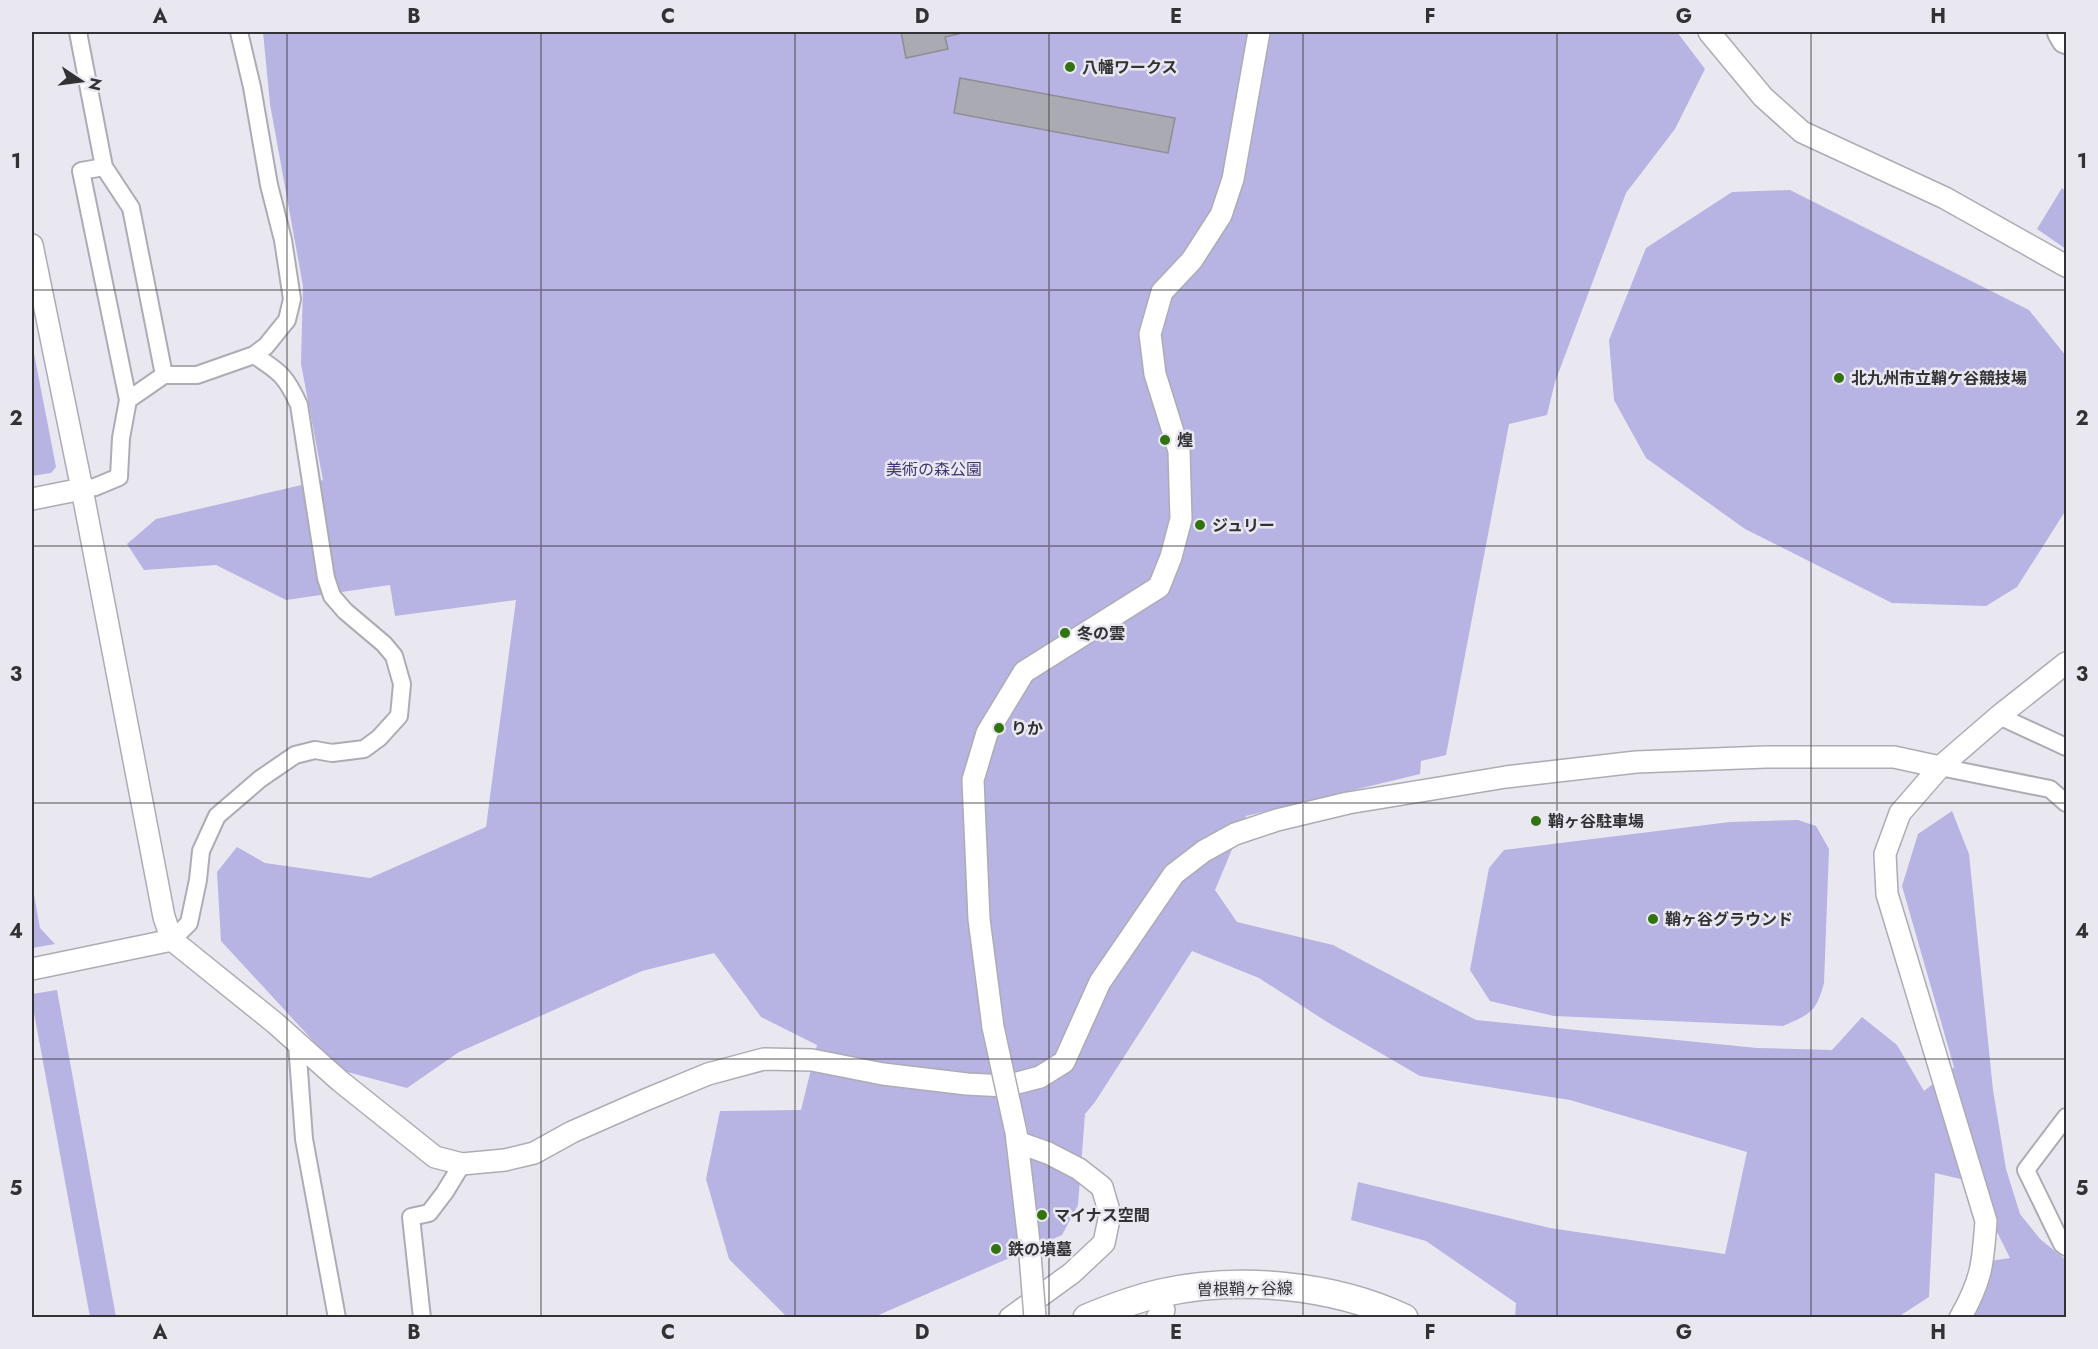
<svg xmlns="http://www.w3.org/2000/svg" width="2098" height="1349" viewBox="0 0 2098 1349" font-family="Jost,'Noto Sans JP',sans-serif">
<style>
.green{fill:#b7b3e2}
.building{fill:#aaaab2;stroke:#8e8d95;stroke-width:1.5}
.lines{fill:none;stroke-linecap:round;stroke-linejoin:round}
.minor-casing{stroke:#adacb5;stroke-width:20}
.tertiary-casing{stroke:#adacb5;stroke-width:24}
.primary-casing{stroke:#adacb5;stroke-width:30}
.trunk-casing{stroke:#adacb5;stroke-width:32}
.minor{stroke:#fff;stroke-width:16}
.tertiary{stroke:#fff;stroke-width:21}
.primary{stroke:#fff;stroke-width:27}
.trunk{stroke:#fff;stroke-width:28}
.tertiary-bridge-casing{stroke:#adacb5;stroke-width:24;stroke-linecap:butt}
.tertiary-bridge{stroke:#fff;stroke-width:21}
.grid{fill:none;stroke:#323235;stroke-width:1.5;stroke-opacity:0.55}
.poi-dot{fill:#317310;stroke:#e9e8f1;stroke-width:2}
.labels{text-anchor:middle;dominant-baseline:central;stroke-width:5;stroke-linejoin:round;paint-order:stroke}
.poi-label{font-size:16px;font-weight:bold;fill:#323235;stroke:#e9e8f1;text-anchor:start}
.park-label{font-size:16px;fill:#413674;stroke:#e9e8f1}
.street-label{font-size:16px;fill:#323235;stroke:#e9e8f1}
.neatline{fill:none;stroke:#323235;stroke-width:2}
.grid-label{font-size:20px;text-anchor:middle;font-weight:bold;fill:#323235}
</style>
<rect width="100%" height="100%" fill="#e9e8f1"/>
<path class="green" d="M263 32H1677L1705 69 1675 129 1626 193 1555 382 1547 415 1509 424 1446 755 1421 761 1420 774 1246 816 1215 890 1237 922 1333 945 1476 1020 1757 1048 1832 1050 1862 1017 1897 1045 1924 1091 1954 1067 1902 886 1918 834 1952 811 1969 854 1993 1090 2006 1169 2020 1214 2040 1239 2066 1260V1317H1968L1990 1261 2010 1258 1995 1228 1986 1185 1935 1173 1929 1297 1898 1317H1515L1516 1303 1426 1241 1351 1220 1358 1182 1550 1228 1725 1254 1747 1152 1570 1100 1420 1076 1327 1022 1259 978 1192 951 1095 1102 1085 1114 1078 1205 1062 1235 874 1317H787L729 1259 706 1179 720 1111 801 1110 817 1045 761 1017 714 953 642 971 459 1052 407 1088 340 1070 221 941 217 872 237 847 265 863 370 878 486 827 516 600 395 616 390 585 286 600 216 565 144 570 127 544 156 519 323 480 301 364 303 286 270 104Z
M2062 188 2066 192V249L2037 229Z
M1790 190 2029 310 2066 356V510L2017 587 1986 606 1892 603 1745 529 1646 458 1614 400 1609 340 1646 248 1732 192Z
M32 343 56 467 51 473 32 476Z
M1798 820 1816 826 1829 849 1824 983C1816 1013 1810 1014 1783 1026L1554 1016 1490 1001 1470 970 1489 868 1504 850 1730 822Z
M32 884 40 928 55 944 32 948Z
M57 990 116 1317H90L32 1002V994Z"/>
<path class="building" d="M901 32H963V33L945 37 948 49 906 58Z
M960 78 1175 118 1168 153 954 113Z"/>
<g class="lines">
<defs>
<path id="minor" d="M78 32 104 167 131 208 164 375
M128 400 164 375H197L254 355 266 346 287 320 292 299 283 240 269 185 252 87 239 32
M82 489 95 487 119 477 121 438 128 400 81 171 104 167
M1999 716 2066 747
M1940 767 2050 789 2066 803
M172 940 189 923 198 880 201 851 217 816 260 779 295 755 315 750 332 753 364 749 379 738 399 716 402 684 394 656 384 644 345 611 332 596 326 578 299 405C286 376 280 372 254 355
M297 1043 304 1139 337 1318
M2066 1117 2026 1170 2062 1244 2066 1247
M422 1318 411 1217 429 1213 445 1192 462 1164"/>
<path id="tertiary" d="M1709 32 1763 97 1802 132 1945 198 2066 266
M32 245 82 489 164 917 172 940 275 1023 340 1081 435 1157 462 1164 505 1160 534 1153 572 1132 645 1100 708 1074 764 1059 812 1060 883 1074 967 1084 1006 1086 1040 1077 1064 1062 1100 982 1174 874 1204 851 1235 834 1277 820 1348 803 1506 777 1636 762 1766 757H1894L1940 767
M32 499 82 489
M32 969 172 940
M993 1027 979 919 973 780 987 733 1024 672 1159 587 1171 557 1181 519 1179 451 1155 374 1150 334 1162 292 1192 260 1221 215 1233 179 1259 32
M1016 1132 1029 1242
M1010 1318 1072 1273 1104 1243 1110 1214 1102 1187 1079 1169 1048 1153 1017 1142
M1157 1318 1164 1310
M1960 1318C1982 1280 1983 1263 1986 1221L1887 894 1885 854 1900 813 1940 767 1999 716 2066 663"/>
<path id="primary" d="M1087 1318C1111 1308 1135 1299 1161 1293 1238 1276 1332 1284 1404 1318"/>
<path id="trunk" d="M2062 32 2066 39"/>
</defs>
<use href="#minor" class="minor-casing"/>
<use href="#tertiary" class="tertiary-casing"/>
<use href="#primary" class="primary-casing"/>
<use href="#trunk" class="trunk-casing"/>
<use href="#minor" class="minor"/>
<use href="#tertiary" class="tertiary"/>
<use href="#primary" class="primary"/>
<use href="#trunk" class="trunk"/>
<defs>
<path id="tertiary-bridge" d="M993 1027 1015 1128
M1029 1242 1035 1318"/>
</defs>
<use href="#tertiary-bridge" class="tertiary-bridge-casing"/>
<use href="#tertiary-bridge" class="tertiary-bridge"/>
</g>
<path class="grid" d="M287 32V1318M541 32V1318M795 32V1318M1049 32V1318M1303 32V1318M1557 32V1318M1811 32V1318M32 290H2066M32 546H2066M32 803H2066M32 1059H2066"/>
<g class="poi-dot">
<circle cx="1070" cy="67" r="6"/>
<circle cx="1839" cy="378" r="6"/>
<circle cx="1165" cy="440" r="6"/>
<circle cx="1200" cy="525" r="6"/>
<circle cx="1065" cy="633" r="6"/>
<circle cx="999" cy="728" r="6"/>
<circle cx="1536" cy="821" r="6"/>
<circle cx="1653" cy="919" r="6"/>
<circle cx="1042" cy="1215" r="6"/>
<circle cx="996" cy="1249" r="6"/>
</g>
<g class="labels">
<g class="poi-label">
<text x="1082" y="67">八幡ワークス</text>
<text x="1851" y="378">北九州市立鞘ケ谷競技場</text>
<text x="1177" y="440">煌</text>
<text x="1212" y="525">ジュリー</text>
<text x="1077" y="633">冬の雲</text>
<text x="1011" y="728">りか</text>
<text x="1548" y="821">鞘ヶ谷駐車場</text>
<text x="1665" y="919">鞘ヶ谷グラウンド</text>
<text x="1054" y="1215">マイナス空間</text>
<text x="1008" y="1249">鉄の墳墓</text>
</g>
<g class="park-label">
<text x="934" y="469">美術の森公園</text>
</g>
<g class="street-label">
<text transform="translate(1245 1289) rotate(-1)">曽根鞘ヶ谷線</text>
</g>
</g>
<rect width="2098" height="1349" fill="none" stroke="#e9e8f1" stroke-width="66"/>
<g transform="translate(81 81) rotate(103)" stroke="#e9e8f1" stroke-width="4.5" paint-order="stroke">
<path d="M0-4.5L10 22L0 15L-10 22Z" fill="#323235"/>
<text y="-9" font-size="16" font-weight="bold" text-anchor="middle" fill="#323235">N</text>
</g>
<rect x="33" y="33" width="2032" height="1283" class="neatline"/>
<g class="grid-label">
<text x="160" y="23">A</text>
<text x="414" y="23">B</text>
<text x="668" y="23">C</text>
<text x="922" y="23">D</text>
<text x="1176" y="23">E</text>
<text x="1430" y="23">F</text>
<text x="1684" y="23">G</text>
<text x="1938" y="23">H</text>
<text x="16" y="168">1</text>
<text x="2082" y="168">1</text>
<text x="16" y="425">2</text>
<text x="2082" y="425">2</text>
<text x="16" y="681">3</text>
<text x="2082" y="681">3</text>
<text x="16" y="938">4</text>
<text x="2082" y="938">4</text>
<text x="16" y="1195">5</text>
<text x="2082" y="1195">5</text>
<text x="160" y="1339">A</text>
<text x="414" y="1339">B</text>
<text x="668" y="1339">C</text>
<text x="922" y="1339">D</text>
<text x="1176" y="1339">E</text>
<text x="1430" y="1339">F</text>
<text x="1684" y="1339">G</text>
<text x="1938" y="1339">H</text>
</g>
</svg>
